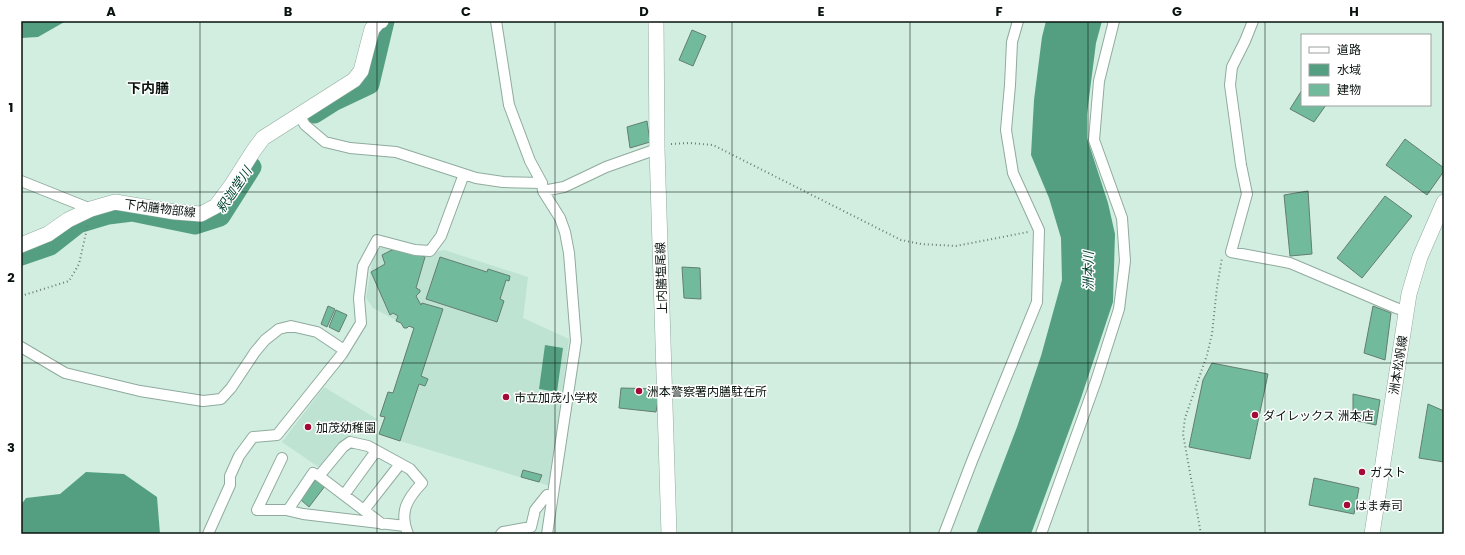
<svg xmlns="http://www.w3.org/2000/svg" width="1465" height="555" viewBox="0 0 1465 555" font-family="Poppins,'Noto Sans JP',sans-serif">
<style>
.built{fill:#bee3d2}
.water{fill:#549f81}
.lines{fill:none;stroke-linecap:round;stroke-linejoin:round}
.river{stroke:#549f81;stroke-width:21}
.building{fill:#71bb9c;stroke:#647d72}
.minor-casing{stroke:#90ab9e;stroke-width:12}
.secondary-casing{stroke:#90ab9e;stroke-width:16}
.path{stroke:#6a7e74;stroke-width:2;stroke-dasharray:1 3;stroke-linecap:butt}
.minor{stroke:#fff;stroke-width:10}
.secondary{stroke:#fff;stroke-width:15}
.grid{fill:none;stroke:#09130e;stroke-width:1;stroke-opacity:0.55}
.poi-dot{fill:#a50935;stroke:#fff;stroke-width:1.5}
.labels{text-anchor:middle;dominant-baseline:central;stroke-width:3;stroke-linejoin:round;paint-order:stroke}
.street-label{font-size:12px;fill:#09130e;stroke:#fff}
.poi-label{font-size:12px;fill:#09130e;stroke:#fff;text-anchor:start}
.water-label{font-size:13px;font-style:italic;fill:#024430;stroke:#fff}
.quarter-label{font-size:14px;font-weight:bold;fill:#09130e;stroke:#fff}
.neatline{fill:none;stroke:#09130e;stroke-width:1.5}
.grid-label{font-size:13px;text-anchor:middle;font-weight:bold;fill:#09130e}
</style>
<rect width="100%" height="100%" fill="#d1eee0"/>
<path class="built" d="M394 246 427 254 444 250 528 277 523 318 569 339 550 486 380 435 413 329 373 308 366 298 373 256 379 248Z
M324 387 377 419 372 428H357L320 468 282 442Z"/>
<path class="water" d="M21 21H66L38 37 21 38Z
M1046 21H1102L1096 43 1087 114V138L1108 203 1115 234 1113 302 1081 398 1031 534H976L1017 427 1041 356 1062 280 1061 238 1049 198 1031 155 1034 100 1042 37Z
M545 345 563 348 557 392 539 389Z
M86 472 124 474 157 497 160 534H21V505L26 498 60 494Z"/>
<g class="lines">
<path class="river" d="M314 113 333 101 369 84 384 21
M21 255 50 245 78 223 108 214 132 211 195 224 220 216 251 167"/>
</g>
<path class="building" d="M692 30 706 36 693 66 679 60Z
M1302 90V105H1326L1314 122 1290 109Z
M647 121 650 142 630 148 627 127Z
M1405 139 1444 168V171L1427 195 1386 165Z
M1308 191 1312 254 1290 256 1284 195Z
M1385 196 1412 216 1362 278 1337 258Z
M398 247 425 257 416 288 420 290V292L416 296 421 305 422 303 443 309 421 376 428 379 425 386 419 384 400 441 379 434 385 417 380 416 388 392 393 393 414 328 409 326 407 328H404L401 323 396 321 398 316 393 313 390 315 371 272 385 264 382 255Z
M440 257 487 272 488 269 510 276 509 281 506 280 500 299 504 301 497 322 426 299Z
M682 267 700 268 701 299 684 298Z
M328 306 335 309 327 327 321 324Z
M1373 306 1391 313 1385 360 1364 353Z
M336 310 347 315 339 332 329 327Z
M1212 363 1268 374 1250 459 1189 447 1203 380Z
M621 388 660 389 656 412 619 408Z
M1353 394 1380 400 1376 425 1353 420Z
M1428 404 1444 411V462L1419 458Z
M523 470 542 475 539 482 521 477Z
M1314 478 1359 488 1354 514 1309 505Z
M316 479 325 486 309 507 301 500Z"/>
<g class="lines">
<defs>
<path id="minor" d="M496 21 509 105 530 161 542 183 543 191 560 218 565 232 569 253 576 341 547 534
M1253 21 1245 41 1232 67 1230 85 1241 165 1247 194 1231 252 1290 263 1396 308 1406 311
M299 115 305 125 325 142 350 148 396 152 476 178 503 182 542 183
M21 181 91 209
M543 191 564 187 606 167 657 149
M21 347 65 373 140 391 203 401 221 399 231 388 255 352 265 340 279 329 291 326 317 332 344 350
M282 458 257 510H286L303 514 405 526
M319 476 343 447 350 442 368 446 410 469 422 483C407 499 399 512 408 534
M344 495 376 451
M288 510 313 473 319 476 382 524
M364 510 400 464
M208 534 230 485V476L239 456 253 437 277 435 342 354 361 323 359 298 363 266 377 240 415 250 430 251 441 236 464 174
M501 534 503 532 531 527 535 510 547 495 552 497
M944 534 972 461 1037 302 1039 230 1013 173 1006 130 1010 85 1012 42 1018 21
M1041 534 1096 381 1119 309 1125 261 1122 218 1094 140 1099 81 1114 21"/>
<path id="secondary" d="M656 21 657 149 669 534
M21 245 48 234 68 220 91 209 115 202 175 212 201 214 216 206 231 186 254 150 263 138 354 80 361 71 372 29 378 22 381 21
M1372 534 1409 294 1420 257 1444 202"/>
</defs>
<use href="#minor" class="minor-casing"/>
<use href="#secondary" class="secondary-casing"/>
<path class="path" d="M671 144 690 143 713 145 901 240 921 244 956 246 1028 232
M21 296 69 281 79 264 88 224
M1201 534 1183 434 1185 418 1207 355 1212 334 1217 287 1222 258"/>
<use href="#minor" class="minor"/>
<use href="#secondary" class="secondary"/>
</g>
<path class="grid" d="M200 21V534M377 21V534M555 21V534M732 21V534M910 21V534M1088 21V534M1265 21V534M21 192H1444M21 363H1444"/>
<g class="poi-dot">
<circle cx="639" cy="391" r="4"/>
<circle cx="506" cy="397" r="4"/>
<circle cx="1255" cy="415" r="4"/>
<circle cx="308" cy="427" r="4"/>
<circle cx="1362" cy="472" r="4"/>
<circle cx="1347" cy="505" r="4"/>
</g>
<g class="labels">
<g class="street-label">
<text transform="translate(160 208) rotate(7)">下内膳物部線</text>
<text transform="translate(661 278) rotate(-92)">上内膳塩尾線</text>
<text transform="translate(1398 365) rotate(-81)">洲本松帆線</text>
</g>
<g class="poi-label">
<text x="647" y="391">洲本警察署内膳駐在所</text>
<text x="514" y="397">市立加茂小学校</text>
<text x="1263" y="415">ダイレックス 洲本店</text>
<text x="316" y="427">加茂幼稚園</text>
<text x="1370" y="472">ガスト</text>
<text x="1355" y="505">はま寿司</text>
</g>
<g class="water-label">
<text transform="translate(234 190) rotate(-56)">釈迦堂川</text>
<text transform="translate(1088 271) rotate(-90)">洲本川</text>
</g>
<g class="quarter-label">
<text x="148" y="88">下内膳</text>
</g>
</g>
<rect width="1465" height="555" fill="none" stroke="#ffffff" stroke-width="44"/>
<rect x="1301" y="34" width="130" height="72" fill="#ffffff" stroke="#9da19f"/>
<rect x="1309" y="47" width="20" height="6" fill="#ffffff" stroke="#9da19f"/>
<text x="1337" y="54" font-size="12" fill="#09130e">道路</text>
<rect x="1309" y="64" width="20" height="12" fill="#549f81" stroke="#9da19f"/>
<text x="1337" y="74" font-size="12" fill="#09130e">水域</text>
<rect x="1309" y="84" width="20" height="12" fill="#71bb9c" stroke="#9da19f"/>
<text x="1337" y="94" font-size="12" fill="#09130e">建物</text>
<rect x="22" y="22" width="1421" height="511" class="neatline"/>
<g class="grid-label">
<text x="111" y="16">A</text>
<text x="288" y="16">B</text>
<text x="466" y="16">C</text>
<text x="644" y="16">D</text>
<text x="821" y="16">E</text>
<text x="999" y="16">F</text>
<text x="1177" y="16">G</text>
<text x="1354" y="16">H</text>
<text x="11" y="112">1</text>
<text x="11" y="282">2</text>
<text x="11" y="452">3</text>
</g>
</svg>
